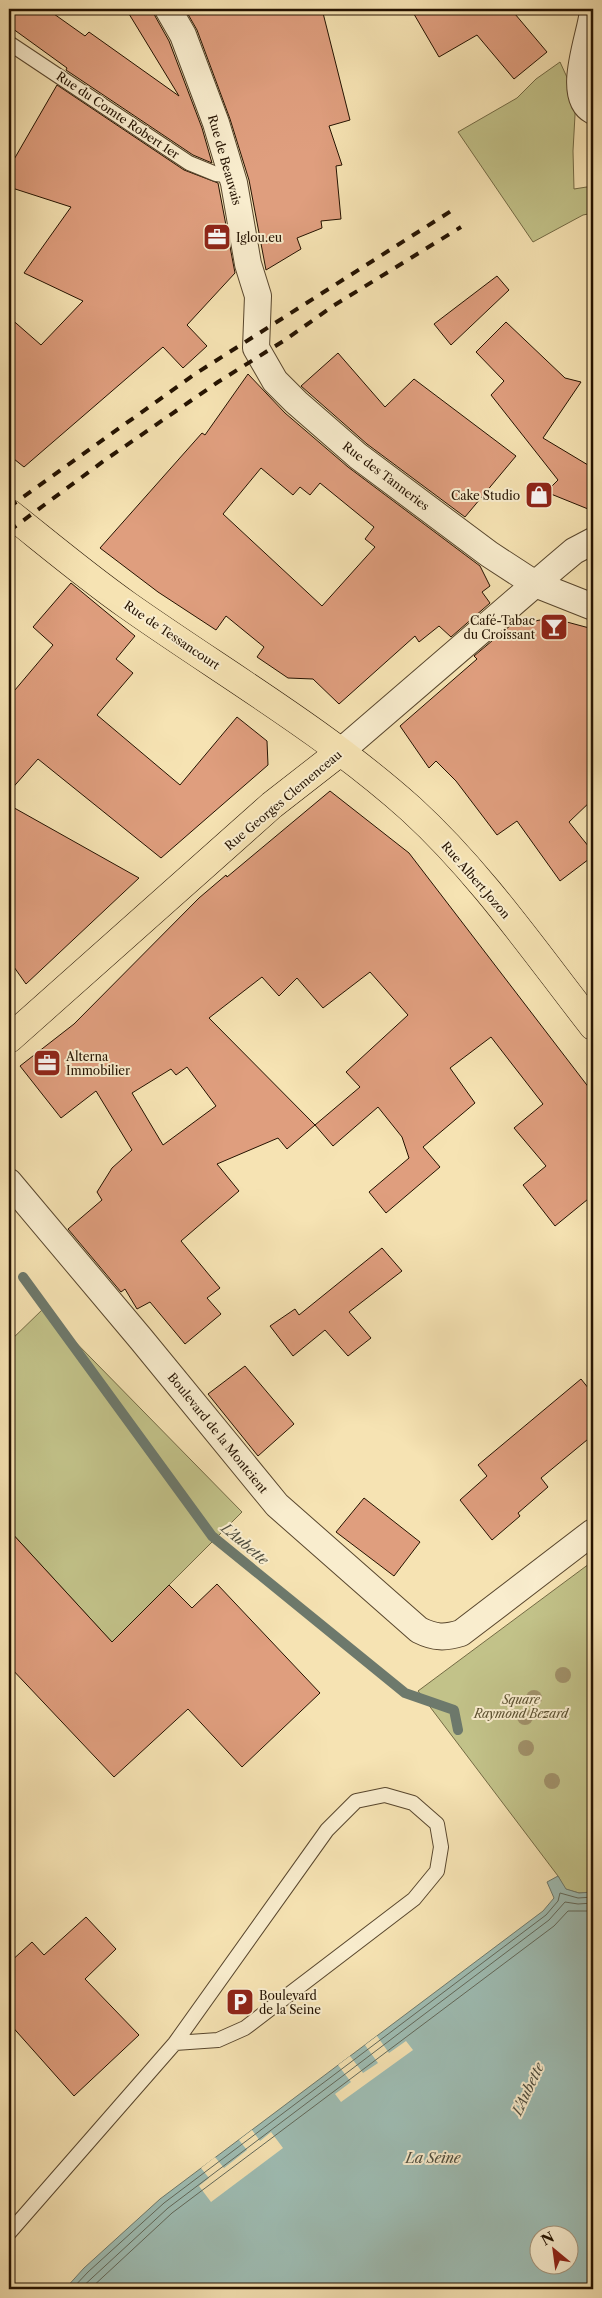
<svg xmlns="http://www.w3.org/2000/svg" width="602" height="2298" viewBox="0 0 602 2298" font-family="'Libre Caslon Text',serif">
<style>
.green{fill:#c2c289;stroke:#736a44}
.water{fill:#9ebdb4;stroke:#6d796c;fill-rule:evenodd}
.pier{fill:#f6e3b3}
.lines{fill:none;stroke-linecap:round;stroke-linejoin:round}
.shore{stroke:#61685a;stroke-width:1}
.stream{stroke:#6d796c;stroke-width:10}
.building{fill:#df9e7e;stroke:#241200;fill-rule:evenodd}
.service-casing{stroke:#58462d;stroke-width:16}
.minor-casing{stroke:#58462d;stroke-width:28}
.primary-casing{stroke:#241200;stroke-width:29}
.service{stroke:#f9edce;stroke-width:14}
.minor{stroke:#f9edce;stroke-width:26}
.primary{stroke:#f6e3b3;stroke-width:28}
.rail{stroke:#241200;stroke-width:4;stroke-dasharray:9 9;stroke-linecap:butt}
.tree{fill:#a1926b}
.labels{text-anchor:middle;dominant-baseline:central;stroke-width:4;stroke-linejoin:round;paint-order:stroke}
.street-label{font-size:12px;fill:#241200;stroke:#f9edce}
.poi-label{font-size:12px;fill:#241200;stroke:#f9edce;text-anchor:start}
.park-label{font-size:12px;font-style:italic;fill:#5b5030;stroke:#f9edce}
.water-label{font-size:14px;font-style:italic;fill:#4f4e3f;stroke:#f9edce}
</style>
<rect width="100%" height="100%" fill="#f6e3b3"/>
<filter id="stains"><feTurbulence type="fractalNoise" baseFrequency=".004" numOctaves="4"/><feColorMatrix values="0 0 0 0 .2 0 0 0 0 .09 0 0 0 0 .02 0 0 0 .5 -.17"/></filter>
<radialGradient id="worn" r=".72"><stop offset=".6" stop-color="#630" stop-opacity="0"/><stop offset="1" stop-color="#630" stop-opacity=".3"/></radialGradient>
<path class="green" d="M560 62 576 97 573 151 574 189 593 186V213L583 215 533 242 458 132 517 98 536 79Z
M43 1309 242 1512 112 1642 9 1530V1342Z
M593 1561V1892L579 1893 565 1889 558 1876 418 1691Z"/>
<path class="water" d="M558 1876 566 1889 579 1893 593 1892V2289H65L84 2268 160 2199 543 1911 554 1898 547 1882ZM540 2236H570V2266H540Z"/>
<path class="pier" d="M377 2036 389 2053 406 2041 413 2050 341 2102 335 2094 351 2082 338 2065 350 2056 363 2073 378 2063 365 2045Z
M252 2130 260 2141 271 2132 283 2148 211 2202 199 2186 209 2178 201 2168 215 2157 224 2168 247 2150 239 2140Z"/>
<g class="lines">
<path class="shore" d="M72 2289 88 2272 164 2203 546 1915 558 1901 560 1893 578 1898 593 1897
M80 2289 168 2208 549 1920 565 1902 578 1904 593 1903
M90 2289 172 2213 554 1926 568 1911H593"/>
<path class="stream" d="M23 1277 212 1536 405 1693 454 1710 458 1730"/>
</g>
<path class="building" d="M9 9H47L85 36 89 32 179 96 126 9H153L155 16 169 41 202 128 212 163 193 155 66 70 67 68 9 26Z
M185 9H322L350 120 329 126 342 165 336 166 341 219 321 221 322 228 297 238 301 249 266 270 249 180 230 119 197 30Z
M411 9H523L515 14 547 52 514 79 477 35 439 57Z
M57 85 184 170 218 183 235 273 187 325 207 346 183 368 163 347 24 467 9 455V317L41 345 83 301 24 273 71 207 9 187V168Z
M497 276 509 290 451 345 434 324Z
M506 322 565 378 581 382 543 438 593 468V511L546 492 558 480 491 395 504 381 476 352Z
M338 353 385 407 414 379 516 456 465 517 367 444 301 386Z
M248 374 285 413 348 467 480 566 490 586 482 592 490 603 451 637 439 626 419 642 415 636 339 704 313 679 288 678 257 657 264 647 226 616 216 630 158 592 100 548 202 433 205 435ZM261 468 293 495 300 487 310 495 320 483 374 527 365 539 375 547 322 606 223 514Z
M71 583 135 636 116 659 133 673 97 715 180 785 237 717 267 741 268 765 161 858 38 759 9 792V697L53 645 33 627Z
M552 618 593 629V799L569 822 593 852V856L560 881 517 821 497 835 456 781 436 761 429 768 400 726 477 659 474 656 511 625Z
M330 791 409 853 593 1093V1195L555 1226 523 1185 546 1166 514 1128 543 1104 491 1037 450 1068 475 1103 423 1147 440 1167 386 1213 369 1192 409 1158 402 1137 378 1107 333 1146 315 1125 287 1149 278 1138 217 1164 239 1191 181 1241 220 1288 207 1298 221 1314 185 1344 150 1302 137 1309 125 1289 121 1292 68 1229 102 1200 97 1192 112 1168 132 1150 96 1091 61 1118 20 1066 74 1024 199 898 226 875 227 877ZM370 972 408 1015 346 1072 360 1087 315 1125 209 1018 262 977 279 996 297 978 323 1008ZM187 1067 216 1106 163 1145 132 1093 171 1069 176 1075Z
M9 805 139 878 26 984 9 960Z
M382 1248 402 1271 349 1312 371 1338 348 1356 325 1330 293 1356 270 1326 295 1309 299 1315Z
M245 1366 294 1424 258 1456 208 1394Z
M581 1379 593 1394V1435L541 1478 548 1487 518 1513 520 1516 492 1540 460 1500 487 1476 478 1465Z
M364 1498 420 1542 394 1576 336 1532Z
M9 1530 112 1642 169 1585 192 1608 217 1584 320 1693 242 1767 188 1709 114 1777 9 1666Z
M86 1917 116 1949 85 1979 139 2035 74 2096 9 2023V1963L32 1942 44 1955Z"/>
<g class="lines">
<defs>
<path id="service" d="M9 43 189 163 216 174 232 176
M9 2233 175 2043 327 1830 356 1801 385 1795 413 1803 437 1824 441 1847 437 1871 414 1899 245 2028 218 2040 175 2043"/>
<path id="minor" d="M168 9 183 35 216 123 234 183 248 264 258 296 256 348 275 381 296 402 358 456 489 554 535 584 593 607
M593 11C591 35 565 96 593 111
M340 752 555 567 574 551 593 541
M9 1182 141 1339 277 1505 419 1630C435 1638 445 1638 461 1633L593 1532"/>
<path id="primary" d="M9 513C48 544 86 576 127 605 222 672 324 731 411 809 481 873 535 952 593 1026
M9 1039 272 805 340 752"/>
</defs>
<use href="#service" class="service-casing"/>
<use href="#minor" class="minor-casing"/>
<use href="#primary" class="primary-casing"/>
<use href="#service" class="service"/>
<use href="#minor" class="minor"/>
<use href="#primary" class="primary"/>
<path class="rail" d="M9 507 195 374 451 211
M9 531 105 460 218 382 285 340 333 306 461 227"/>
</g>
<g class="tree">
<circle cx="563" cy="1675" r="8"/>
<circle cx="534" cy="1698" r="8"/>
<circle cx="525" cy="1717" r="8"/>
<circle cx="526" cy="1748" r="8"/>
<circle cx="552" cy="1781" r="8"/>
</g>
<defs>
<symbol id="office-square" viewBox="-11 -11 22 22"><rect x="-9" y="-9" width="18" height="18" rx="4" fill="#8f2418" stroke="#f9edce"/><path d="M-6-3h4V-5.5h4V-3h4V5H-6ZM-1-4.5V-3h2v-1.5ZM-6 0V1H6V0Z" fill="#fff"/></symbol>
<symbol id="shop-square" viewBox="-11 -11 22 22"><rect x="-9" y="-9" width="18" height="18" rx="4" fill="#8f2418" stroke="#f9edce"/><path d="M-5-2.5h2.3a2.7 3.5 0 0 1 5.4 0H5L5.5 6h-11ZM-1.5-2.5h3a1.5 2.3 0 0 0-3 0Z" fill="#fff"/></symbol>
<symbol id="bar-square" viewBox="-11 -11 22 22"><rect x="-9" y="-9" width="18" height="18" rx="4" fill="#8f2418" stroke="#f9edce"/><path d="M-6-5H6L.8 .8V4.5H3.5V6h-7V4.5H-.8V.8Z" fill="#fff"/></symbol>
<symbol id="parking-square" viewBox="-11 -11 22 22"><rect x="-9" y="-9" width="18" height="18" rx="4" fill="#8f2418" stroke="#f9edce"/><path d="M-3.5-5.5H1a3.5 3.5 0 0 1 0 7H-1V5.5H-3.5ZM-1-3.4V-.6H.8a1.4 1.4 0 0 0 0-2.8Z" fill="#fff"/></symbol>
</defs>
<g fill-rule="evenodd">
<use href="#office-square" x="201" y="221" width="32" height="32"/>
<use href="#shop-square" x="523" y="479" width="32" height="32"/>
<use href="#bar-square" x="538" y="611" width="32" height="32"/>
<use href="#office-square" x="31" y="1047" width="32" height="32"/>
<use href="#parking-square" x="224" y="1986" width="32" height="32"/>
</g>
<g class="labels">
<g class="street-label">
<text transform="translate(118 115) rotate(34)">Rue du Comte Robert 1er</text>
<text transform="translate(225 160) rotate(74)">Rue de Beauvais</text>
<text transform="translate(386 476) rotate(37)">Rue des Tanneries</text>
<text transform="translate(172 635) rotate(34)">Rue de Tessancourt</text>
<text transform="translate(283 800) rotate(-40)">Rue Georges Clemenceau</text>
<text transform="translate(476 880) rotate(49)">Rue Albert Jozon</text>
<text transform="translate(218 1433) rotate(51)">Boulevard de la Montcient</text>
</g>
<g class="poi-label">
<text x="236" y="237">Iglou.eu</text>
<text x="520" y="495" text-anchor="end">Cake Studio</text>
<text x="535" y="620" text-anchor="end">Café-Tabac<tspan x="535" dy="14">du Croissant</tspan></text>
<text x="66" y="1056">Alterna<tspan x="66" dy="14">Immobilier</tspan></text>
<text x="259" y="1995">Boulevard<tspan x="259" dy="14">de la Seine</tspan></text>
</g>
<g class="park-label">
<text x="521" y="1699">Square<tspan x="521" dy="14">Raymond Bezard</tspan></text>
</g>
<g class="water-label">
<text transform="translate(245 1544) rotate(40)">L'Aubette</text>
<text transform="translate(528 2089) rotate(-65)">L'Aubette</text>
<text x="433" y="2158">La Seine</text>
</g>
</g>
<rect width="602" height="2298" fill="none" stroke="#f6e3b3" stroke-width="30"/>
<rect x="10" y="10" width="582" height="2278" fill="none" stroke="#241200" stroke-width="2.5"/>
<rect x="15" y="15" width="572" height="2268" fill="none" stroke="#241200"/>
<g transform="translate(554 2250) rotate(331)"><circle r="24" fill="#f9edce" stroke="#a4957c"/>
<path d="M0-4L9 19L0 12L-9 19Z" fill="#8f2418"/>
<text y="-8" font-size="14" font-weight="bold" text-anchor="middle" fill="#241200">N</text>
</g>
<rect width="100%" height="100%" filter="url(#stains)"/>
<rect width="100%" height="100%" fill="url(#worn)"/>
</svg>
